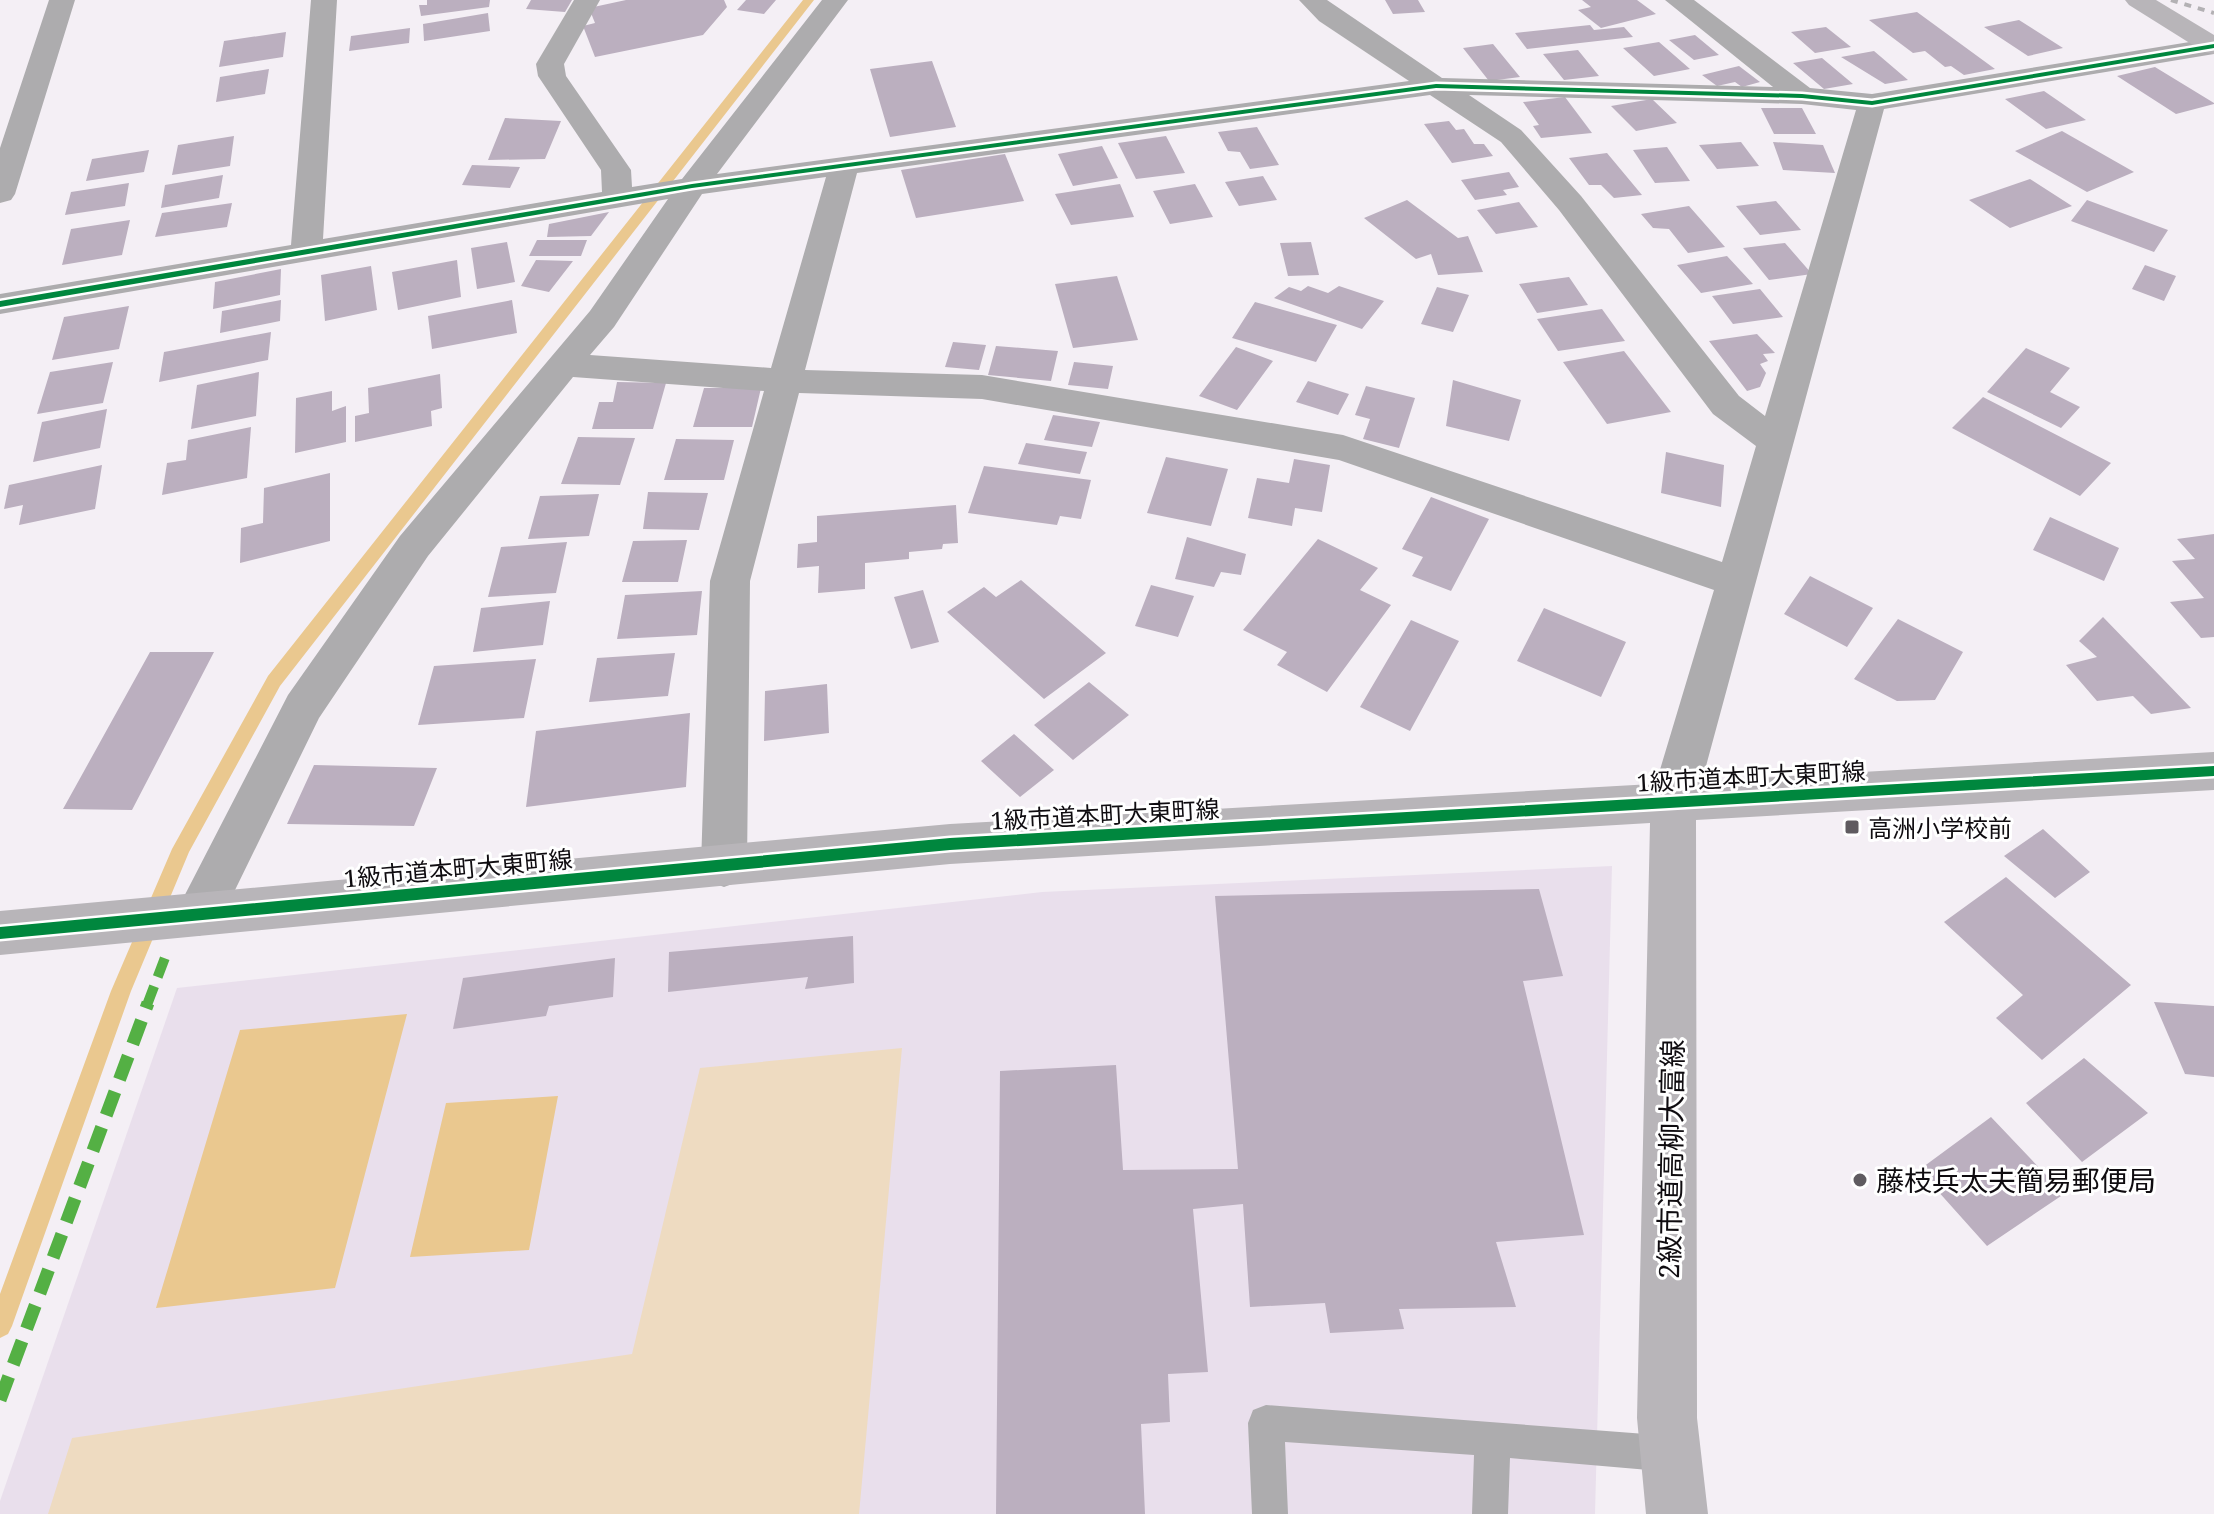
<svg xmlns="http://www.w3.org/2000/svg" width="2214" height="1514" viewBox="0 0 2214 1514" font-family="'Noto Serif','Noto Sans JP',serif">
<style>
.built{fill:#e9dfec}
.green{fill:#eedbc1}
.water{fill:#eac88f}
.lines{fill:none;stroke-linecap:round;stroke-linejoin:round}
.stream{fill:#eac88f;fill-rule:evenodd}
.building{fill:#bbafbf}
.lane{fill:#adacae;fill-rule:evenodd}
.street{fill:#adacae;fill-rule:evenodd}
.secondary{fill:#b8b5b9;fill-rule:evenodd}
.rail{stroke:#b3b1b4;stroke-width:4;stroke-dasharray:7 7;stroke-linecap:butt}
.quiet-far1{stroke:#54b044;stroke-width:10;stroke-dasharray:20 10;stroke-linecap:butt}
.quiet{stroke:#54b044;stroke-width:13;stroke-dasharray:25 13;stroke-linecap:butt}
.cycleway-casing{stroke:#fff;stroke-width:5}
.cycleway{fill:#00873e;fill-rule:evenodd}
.poi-dot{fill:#5f5b60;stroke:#fff;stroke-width:3}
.labels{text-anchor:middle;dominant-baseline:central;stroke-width:6;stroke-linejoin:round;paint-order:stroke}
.street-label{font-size:24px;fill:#0f0c10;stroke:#fff}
.poi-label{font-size:24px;fill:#0f0c10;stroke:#fff;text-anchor:start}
.near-street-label{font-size:28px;fill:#0f0c10;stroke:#fff}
.near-poi-label{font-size:28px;fill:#0f0c10;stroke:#fff;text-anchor:start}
</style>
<rect width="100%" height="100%" fill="#f4eff5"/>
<path class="built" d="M1612 866 1595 1514H0V1501L177 988 1042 892Z"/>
<path class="green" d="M902 1048 859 1514H48L72 1438 632 1354 700 1068Z"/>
<path class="water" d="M407 1014 335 1288 156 1308 240 1030Z
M558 1096 529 1250 410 1257 446 1103Z"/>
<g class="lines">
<path class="stream" d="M803 0H814L280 686 189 852 131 991 12 1326 8 1334 0 1338V1294L111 991 172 849 268 676Z"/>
</g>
<path class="building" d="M427 0H490L489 7 421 16 419 5H427Z
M531 0H572L565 12 526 9Z
M626 0H724L727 7 703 35 595 57 583 26 595 23 589 8Z
M746 0H776L764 14 737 10Z
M1385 0H1418L1425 12 1393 14Z
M1582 0H1637L1656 14 1601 28 1578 10 1591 7Z
M1917 12 1995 69 1964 75 1951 66 1945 67 1925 51 1913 53 1869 20Z
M488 13 490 31 424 41 423 24Z
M2019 20 2063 48 2028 56 1984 27Z
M1590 25 1594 30 1624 27 1633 37 1527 49 1515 33Z
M1826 27 1851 47 1815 53 1791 32Z
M410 28 409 43 349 51 351 36Z
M286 32 283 57 219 67 224 41Z
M1695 35 1719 55 1694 60 1669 40Z
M1659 42 1690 69 1654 76 1623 48Z
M1493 44 1520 77 1489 81 1463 48Z
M1578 50 1599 76 1564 80 1543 54Z
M1874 51 1908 80 1885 84 1841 57Z
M1822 58 1853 84 1824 89 1793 63Z
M932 61 956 127 890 137 870 69Z
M1739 66 1760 82 1742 87 1735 82 1717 86 1702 75Z
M2155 67 2214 103V104L2176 114 2117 76Z
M269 69 265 94 216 102 220 77Z
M2044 91 2086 120 2046 129 2005 99Z
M1565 97 1592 133 1541 138 1533 126 1539 125 1523 102Z
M1652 99 1677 123 1636 131 1611 106Z
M1761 108H1802L1816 134H1774Z
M505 118 561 121 545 159 488 160Z
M1449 121 1456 130 1464 129 1474 144H1484L1493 156 1452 163 1424 124Z
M1257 127 1279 165 1250 169 1240 152 1228 151 1218 132Z
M2062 131 2134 172 2087 192 2015 151Z
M234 136 230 166 172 175 178 145Z
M1166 136 1185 173 1136 179 1118 143Z
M1741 142 1759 166 1717 169 1699 145Z
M1773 142 1823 145 1835 173 1783 170Z
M1102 146 1118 178 1073 186 1058 154Z
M1667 147 1690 181 1655 183 1633 150Z
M149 150 144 172 86 181 92 159Z
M1607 153 1642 195 1614 198 1601 185H1589L1569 158Z
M1005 154 1024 201 916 218 901 170Z
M472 165 520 167 510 188 462 185Z
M1509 172 1519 187 1503 190 1507 195 1475 200 1461 180Z
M223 175 219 198 161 208 165 185Z
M1263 176 1277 200 1239 206 1225 182Z
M2030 179 2072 206 2010 228 1969 200Z
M129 183 125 206 65 215 71 192Z
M1120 184 1134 217 1071 225 1055 194Z
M1195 184 1213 217 1170 224 1153 191Z
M1407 200 1458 238 1468 236 1483 272 1438 275 1431 254 1416 259 1364 218Z
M2087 200 2168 230 2154 252 2071 221Z
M1776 201 1801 230 1760 235 1736 206Z
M1519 202 1538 227 1496 234 1477 210Z
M232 203 227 227 155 237 162 213Z
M1689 206 1725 247 1688 253 1669 229 1653 228 1641 214Z
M609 212 591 236 547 237 549 224Z
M130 220 122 255 62 265 71 229Z
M537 240H587L581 256H529Z
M507 242 515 282 477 289 471 248Z
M1311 242 1319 275 1288 276 1280 243Z
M1785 243 1812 274 1769 280 1743 248Z
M1727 256 1753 284 1701 293 1677 265Z
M457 260 461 297 398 310 392 272Z
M536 260 573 261 549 292 521 286Z
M2145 265 2176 276 2164 301 2132 289Z
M371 266 377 310 325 321 321 275Z
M281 269 280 295 213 309 215 282Z
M1117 276 1138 340 1073 348 1055 284Z
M1569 277 1588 305 1537 313 1519 284Z
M1308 286 1328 293 1339 286 1384 301 1362 329 1274 298 1289 287 1301 291Z
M1437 287 1469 295 1453 332 1421 324Z
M1760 289 1783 317 1733 324 1712 296Z
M281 300 280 321 220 333 222 311Z
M512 300 517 333 432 349 428 316Z
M1255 302 1337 325 1316 362 1232 338Z
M129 306 119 349 52 360 64 317Z
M1602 309 1625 341 1558 351 1537 319Z
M271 332 268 360 159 382 164 352Z
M1757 334 1775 353 1763 354 1768 361 1760 364 1766 373 1760 387 1747 391 1709 341Z
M953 342 986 345 979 370 945 367Z
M996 346 1058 351 1051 381 988 375Z
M1236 347 1273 361 1237 410 1199 396Z
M2026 348 2070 368 2050 392 2080 407 2061 428 1987 392Z
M1624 351 1671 412 1607 424 1563 362Z
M113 362 103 403 37 414 50 372Z
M1074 362 1113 366 1108 389 1068 385Z
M259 372 256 416 191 429 197 385Z
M440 374 442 408 431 411 432 426 355 442V416L369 413 368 388Z
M1453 380 1521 400 1509 441 1446 426Z
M1308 381 1349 394 1338 415 1296 402Z
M617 382 666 383 653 429H592L599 402H613Z
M1366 386 1415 398 1399 448 1363 439 1370 419 1355 415Z
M704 388H761L752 427H693Z
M332 391V411L346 406V442L295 453 296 398Z
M1983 397 2111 463 2080 496 1952 428Z
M107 409 100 448 33 462 42 422Z
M1053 415 1100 422 1092 447 1044 440Z
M251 427 247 478 162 495 167 463 186 460 188 440Z
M578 437 635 438 620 485 561 484Z
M676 439 734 440 724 480H664Z
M1026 443 1087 452 1080 474 1018 464Z
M1666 452 1724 465 1721 507 1661 493Z
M1166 457 1228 469 1211 526 1147 513Z
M1294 459 1330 465 1322 512 1295 508 1292 526 1248 518 1257 478 1289 483Z
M102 465 95 509 19 525 23 505 4 509 9 485Z
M984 466 1091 480 1081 519 1060 516 1057 525 968 513Z
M330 473V541L240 563 241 528 263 523 264 488Z
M648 492 708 493 699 530 643 529Z
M599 494 589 536 528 539 540 496Z
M1431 497 1489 519 1451 591 1412 576 1423 557 1402 549Z
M956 505 958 543 943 544 942 549 909 552V559L865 563V589L818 593 819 566 797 568 798 544 817 542V516Z
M2050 517 2119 548 2104 581 2033 550Z
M2214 534V637L2201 638 2170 602 2204 598 2172 561 2195 559 2177 539Z
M1187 537 1246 554 1241 575 1221 572 1214 587 1175 579Z
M1318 539 1378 568 1360 590 1391 605 1327 692 1277 665 1287 652 1243 630Z
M687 540 678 582H622L633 541Z
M567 542 556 593 488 597 501 547Z
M1810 576 1873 608 1847 647 1784 614Z
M1021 580 1106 653 1044 699 947 612 984 587 996 597Z
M1151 585 1194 596 1178 637 1135 626Z
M923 590 939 642 911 649 894 597Z
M702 591 697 635 617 639 625 595Z
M550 601 543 645 473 652 481 608Z
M1544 608 1626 642 1601 697 1517 661Z
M2103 617 2191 708 2151 714 2133 696 2097 701 2066 665 2097 657 2079 641Z
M1898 619 1963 652 1935 700 1897 701 1854 679Z
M1411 620 1459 641 1410 731 1360 707Z
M150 652H214L132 810 63 809Z
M675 653 668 696 589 702 597 658Z
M536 659 524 718 418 725 434 666Z
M1089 682 1129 715 1073 760 1034 725Z
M827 684 829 733 764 741 765 691Z
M690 713 686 787 526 807 536 731Z
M1014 734 1054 770 1020 797 981 761Z
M314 765 437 768 414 826 287 824Z
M2043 829 2090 872 2055 898 2004 856Z
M2006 877 2131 985 2042 1060 1996 1018 2023 995 1944 922Z
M1539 889 1563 976 1523 981 1584 1235 1496 1242 1516 1307 1399 1309 1404 1329 1330 1333 1325 1303 1250 1307 1243 1204 1193 1209 1208 1372 1168 1374 1170 1422 1141 1424 1145 1514H996L1000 1071 1116 1065 1123 1170 1238 1169 1215 896Z
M853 936 854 983 805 989 808 977 668 992 669 952Z
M615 958 613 997 549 1006 546 1016 453 1029 463 978Z
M2154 1002 2214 1006V1077L2185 1074Z
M2084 1058 2148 1113 2082 1162 2026 1103Z
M1991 1117 2064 1194 1987 1246 1919 1170Z"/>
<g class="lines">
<path class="lane" d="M1266 1405 1672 1436 1685 1441 1690 1454 1685 1467 1672 1472 1510 1458 1508 1514H1472L1474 1455 1285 1442 1288 1514H1252L1248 1423 1253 1410Z"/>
<path class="street" d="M49 0H75L15 194 11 200 0 203V148Z
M311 0H337L323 239 602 192 601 170 538 76 536 64 574 0H600L564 64 566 76 631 170 632 187 682 179 822 0H848L717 174 1409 81 1319 21 1299 0H1327L1442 78 1773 87 1665 0H1694L1810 88 1872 94 2214 38V54L1884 109 1696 803 1689 817 1673 822 1657 817 1650 803 1714 590 1339 460 982 399 799 393 750 581 747 866 740 881 724 887 708 881 701 866 710 581 764 391 573 377 428 556 319 718 216 929 199 936 182 929 175 914 288 695 400 536 590 311 668 199 0 314V294L291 245ZM1430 95 1501 142 1559 210 1713 414 1756 446 1722 562 1343 435 982 375 805 370 857 173ZM1469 95 1802 104 1856 110 1765 416 1739 396 1581 196 1521 130ZM826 177 771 368 590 355 614 327 702 194Z"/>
<path class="secondary" d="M2125 0H2156L2214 35V54L2204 52 2129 5Z
M2214 752V790L1696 820 1697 1418 1708 1514H1646L1637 1418 1650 823 950 864 0 955V911L950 824Z"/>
<path class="rail" d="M2171 0 2214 13"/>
<path class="quiet-far1" d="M147 1005 166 955"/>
<path class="quiet" d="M0 1400 148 1003"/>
<defs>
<path id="cycleway" d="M2214 44V48L1872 105 1802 98 1436 88 692 188 0 307V301L692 184 1436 84 1802 94 1872 101Z
M2214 766V776L950 850 0 939V927L950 838Z"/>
</defs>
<use href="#cycleway" class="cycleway-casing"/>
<use href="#cycleway" class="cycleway"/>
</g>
<g class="poi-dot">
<rect x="1844" y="819" width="16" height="16" rx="4"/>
<circle cx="1860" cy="1180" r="8"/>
</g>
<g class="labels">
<g class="street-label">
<text transform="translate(1751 776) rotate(-3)">1級市道本町大東町線</text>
<text transform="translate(1105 814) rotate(-3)">1級市道本町大東町線</text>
<text transform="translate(458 868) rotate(-5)">1級市道本町大東町線</text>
</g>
<g class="poi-label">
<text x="1868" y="827">高洲小学校前</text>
</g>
<g class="near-street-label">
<text transform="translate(1670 1159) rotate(-89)">2級市道高柳大富線</text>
</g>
<g class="near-poi-label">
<text x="1876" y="1180">藤枝兵太夫簡易郵便局</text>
</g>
</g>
</svg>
